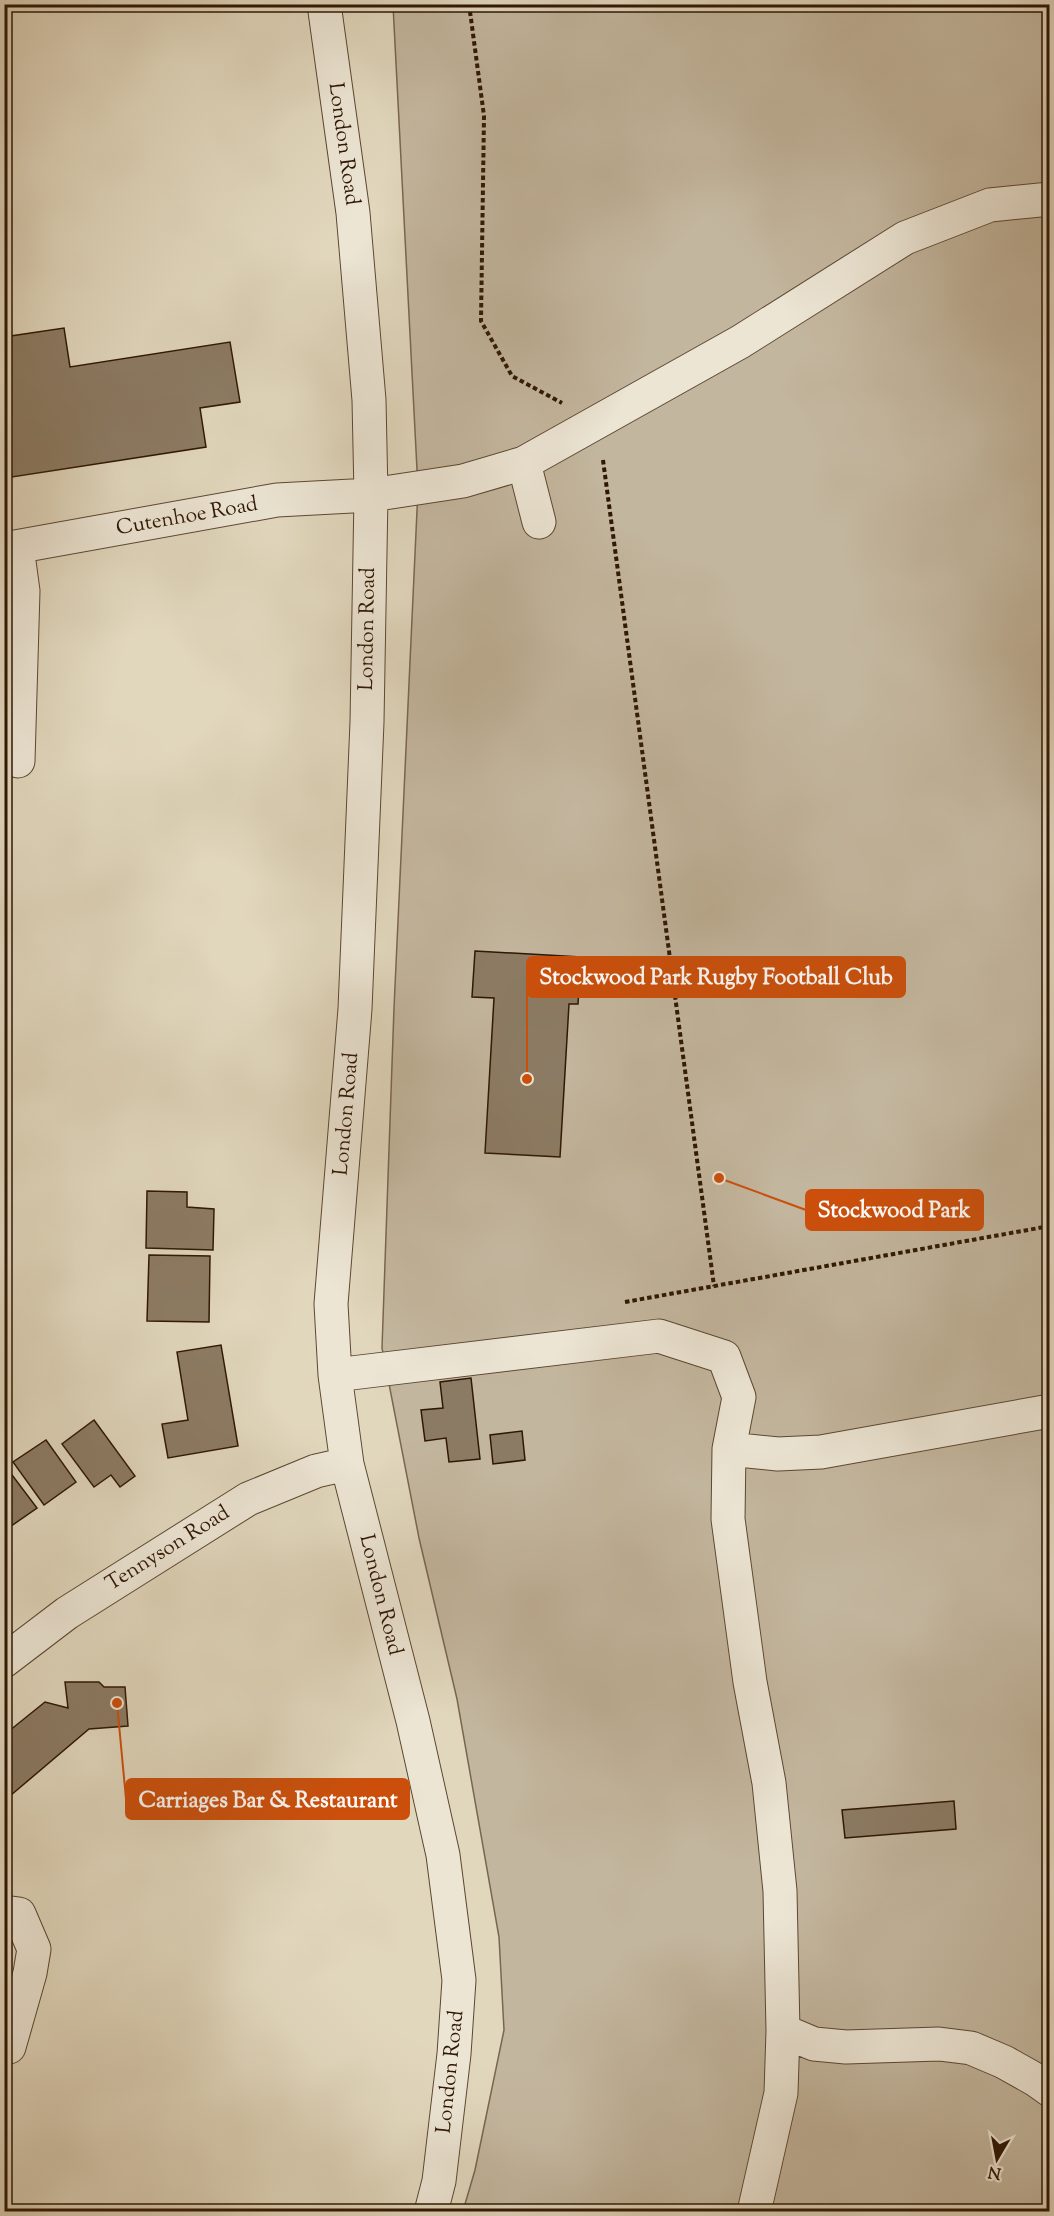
<svg xmlns="http://www.w3.org/2000/svg" width="1054" height="2216" viewBox="0 0 1054 2216" font-family="'Sorts Mill Goudy',serif">
<style>
.green{fill:#c3b69e;stroke:#796651;stroke-width:1.5}
.building{fill:#8c7b64;stroke:#2f1704;stroke-width:1.5}
.lines{fill:none;stroke-linecap:round;stroke-linejoin:round}
.minor-casing{stroke:#5c4732;stroke-width:35}
.path{stroke:#2f1704;stroke-width:4;stroke-dasharray:4.5 3;stroke-linecap:butt}
.minor{stroke:#ece5d4;stroke-width:33}
.labels{text-anchor:middle;dominant-baseline:central;stroke-width:4.5;stroke-linejoin:round;paint-order:stroke}
.street-label{font-size:21px;fill:#2f1704;stroke:#ece5d4}
.leader{fill:none;stroke:#cc4f0b;stroke-width:2}
.callout-dot{fill:#cc4f0b;stroke:#ece5d4;stroke-width:2}
.callout{fill:#cc4f0b;stroke:#cc4f0b;stroke-width:2}
.callout-label{font-size:22px;text-anchor:middle;font-weight:bold;fill:#fff}
</style>
<rect width="100%" height="100%" fill="#e1d7bd"/>
<filter id="stains"><feTurbulence type="fractalNoise" baseFrequency=".00333" numOctaves="4"/><feColorMatrix values="0 0 0 0 .2 0 0 0 0 .09 0 0 0 0 .02 0 0 0 .5 -.17"/></filter>
<radialGradient id="worn" r=".72"><stop offset=".6" stop-color="#630" stop-opacity="0"/><stop offset="1" stop-color="#630" stop-opacity=".3"/></radialGradient>
<path class="green" d="M393 5H1049V2211H463L475 2170 504 2030 499 1937 457 1699 419 1538 382 1348 394 1008 418 489Z"/>
<path class="building" d="M64 328 70 367 230 342 240 402 200 408 206 447 12 477 4 431V337Z
M475 951 581 957 578 1004H569L560 1157 485 1153 494 998 472 997Z
M147 1191 187 1192V1207L214 1209 213 1250 146 1248Z
M149 1255 210 1256 209 1322 147 1321Z
M221 1345 238 1446 168 1458 162 1424 188 1420 177 1352Z
M471 1378 480 1459 449 1462 446 1438 425 1441 421 1410 443 1408 440 1382Z
M94 1420 135 1476 120 1487 111 1475 94 1487 62 1444Z
M522 1431 525 1460 493 1464 490 1435Z
M46 1440 76 1482 44 1505 13 1462Z
M6 1467 37 1508 4 1531V1468Z
M65 1682H99L104 1687H125L128 1726 89 1729 4 1801V1735L45 1702 68 1708Z
M954 1801 956 1829 845 1838 842 1810Z"/>
<g class="lines">
<defs>
<path id="minor" d="M324 4 353 213 369 400 371 495 367 722 355 1009 331 1304 335 1375 347 1464 413 1721 443 1855 459 1980 454 2054 439 2181 431 2212
M524 463 539 522
M17 547 23 591 18 761
M4 549 277 500 371 495 463 481 524 463 740 342 905 238 990 205 1050 199
M335 1375 659 1336 724 1357 739 1397 729 1449 728 1519 750 1682 769 1783 780 1891 783 2031 781 2093 754 2212
M729 1449 778 1454 821 1452 1050 1411
M4 1661 67 1613 248 1499 316 1471 347 1464
M4 1912 19 1914 34 1949 30 1973 9 2047
M783 2031 814 2044 846 2047 939 2044 971 2048 1004 2062 1036 2080 1050 2090"/>
</defs>
<use href="#minor" class="minor-casing"/>
<path class="path" d="M469 4 484 116 481 321 512 376 562 403
M603 460 714 1286
M625 1302 1050 1226"/>
<use href="#minor" class="minor"/>
</g>
<g class="labels">
<g class="street-label">
<text transform="translate(343 144) rotate(82)">London Road</text>
<text transform="translate(187 517) rotate(-10)">Cutenhoe Road</text>
<text transform="translate(368 629) rotate(-89)">London Road</text>
<text transform="translate(347 1114) rotate(-85)">London Road</text>
<text transform="translate(168 1549) rotate(-32)">Tennyson Road</text>
<text transform="translate(380 1595) rotate(76)">London Road</text>
<text transform="translate(451 2072) rotate(-84)">London Road</text>
</g>
</g>
<path class="leader" d="M527 1079L527 977M719 1178L806 1210M117 1703L126 1799"/>
<g class="callout-dot">
<circle cx="527" cy="1079" r="6"/>
<circle cx="719" cy="1178" r="6"/>
<circle cx="117" cy="1703" r="6"/>
</g>
<g class="callout">
<rect x="527" y="957" width="378" height="40" rx="6"/>
<rect x="806" y="1190" width="177" height="40" rx="6"/>
<rect x="126" y="1779" width="283" height="40" rx="6"/>
</g>
<g class="callout-label">
<text x="716" y="984">Stockwood Park Rugby Football Club</text>
<text x="894" y="1217">Stockwood Park</text>
<text x="268" y="1807">Carriages Bar &amp; Restaurant</text>
</g>
<rect width="1054" height="2216" fill="none" stroke="#e1d7bd" stroke-width="24"/>
<rect x="6" y="6" width="1042" height="2204" fill="none" stroke="#2f1704" stroke-width="3"/>
<rect x="12" y="12" width="1030" height="2192" fill="none" stroke="#2f1704" stroke-width="1.5"/>
<g transform="translate(997 2159) rotate(190)" stroke="#ece5d4" stroke-width="4.5" paint-order="stroke">
<path d="M0-4.5L10 22L0 15L-10 22Z" fill="#2f1704"/>
<text y="-9" font-size="16" font-weight="bold" text-anchor="middle" fill="#2f1704">N</text>
</g>
<rect width="100%" height="100%" filter="url(#stains)"/>
<rect width="100%" height="100%" fill="url(#worn)"/>
</svg>
